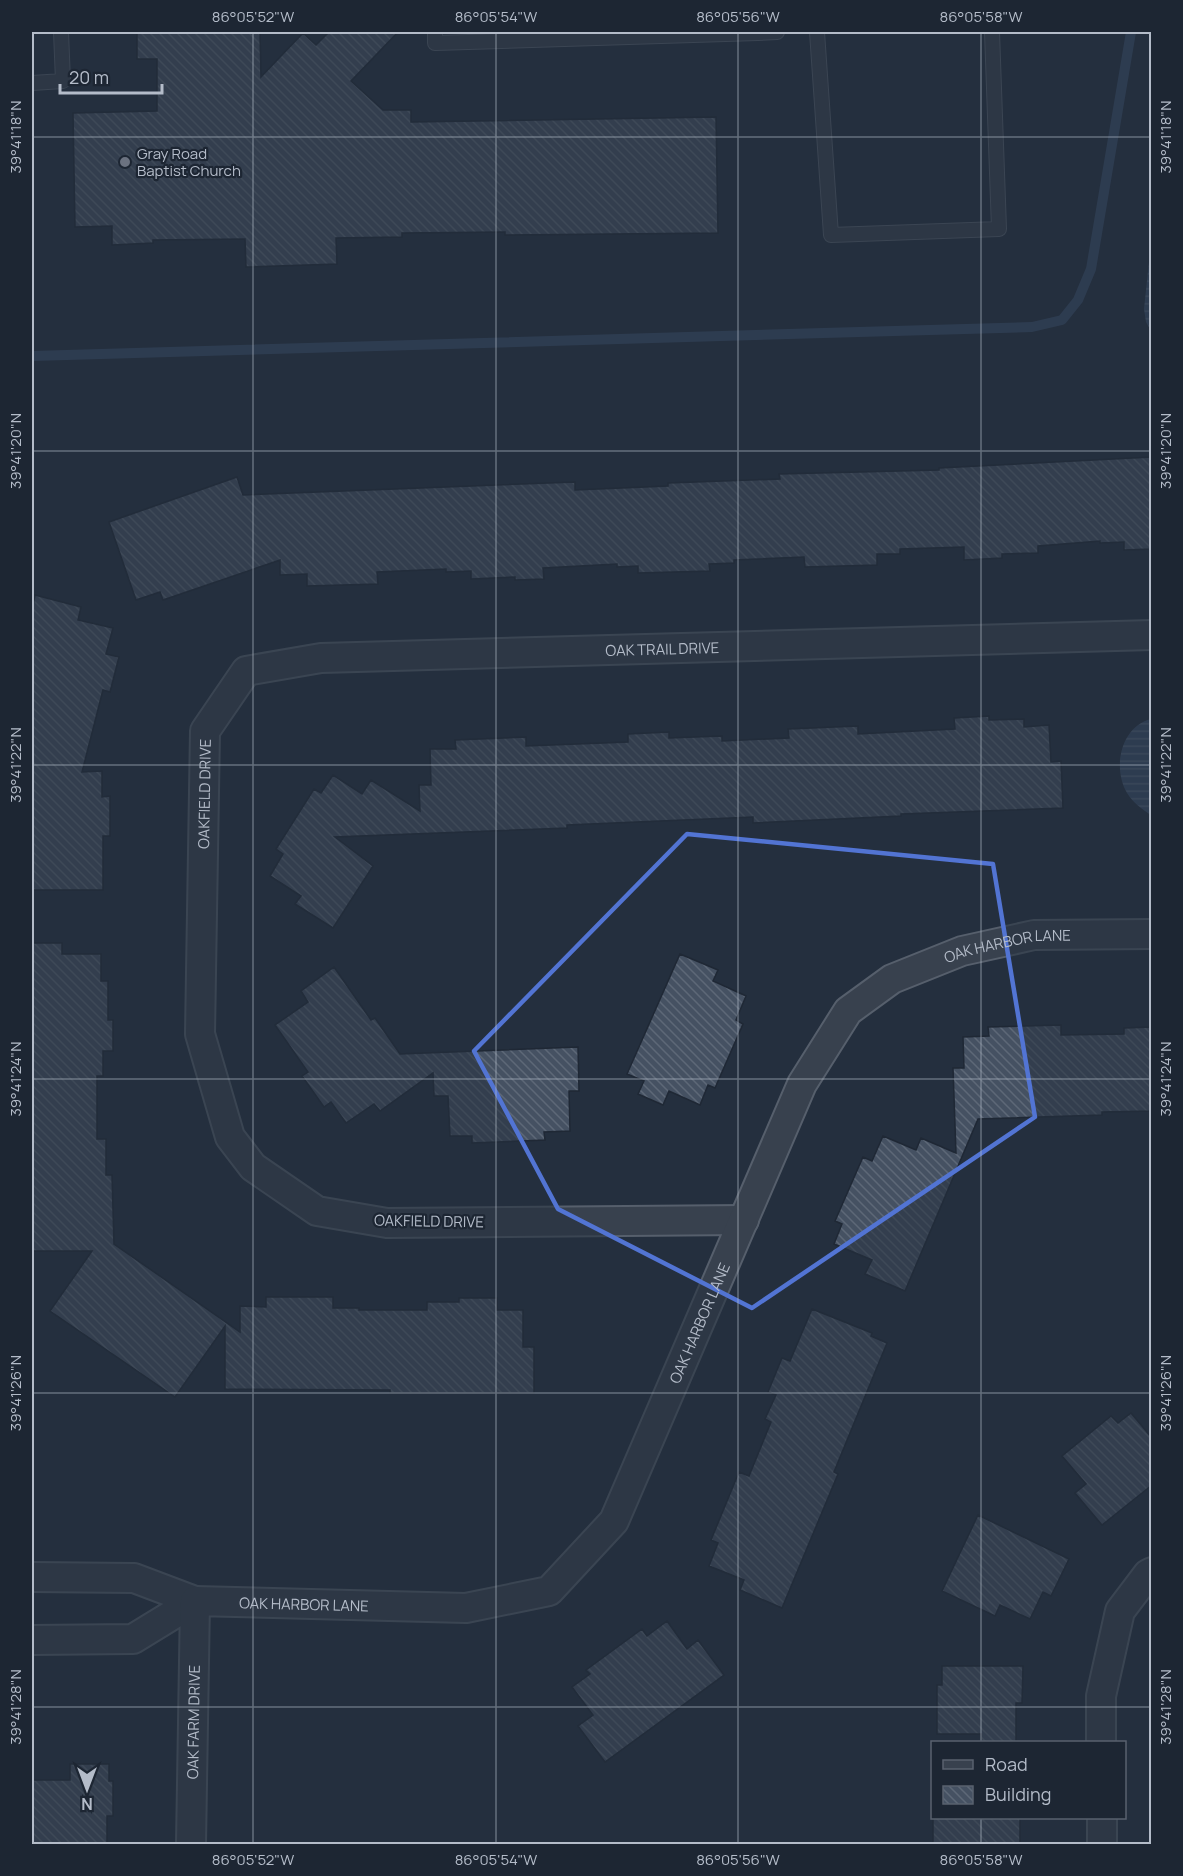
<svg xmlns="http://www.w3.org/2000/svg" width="1183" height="1876" viewBox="0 0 1183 1876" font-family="Manrope,sans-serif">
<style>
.water{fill:url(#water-rules)}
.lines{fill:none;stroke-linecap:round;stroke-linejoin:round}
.stream{stroke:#394c67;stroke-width:10}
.building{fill:url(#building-back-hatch);stroke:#1f2835;stroke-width:1.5}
.lane-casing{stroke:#565f6c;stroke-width:16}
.street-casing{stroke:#565f6c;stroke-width:32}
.lane{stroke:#38414e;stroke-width:14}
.street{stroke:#38414e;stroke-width:28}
.marked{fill:none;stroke:#5274d3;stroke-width:4.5;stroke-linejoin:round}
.ticks{fill:none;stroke:#b4bcc9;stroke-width:1.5;stroke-opacity:0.45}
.worship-dot{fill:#6b7280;stroke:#1d2633;stroke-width:2}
.labels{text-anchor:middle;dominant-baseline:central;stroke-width:4.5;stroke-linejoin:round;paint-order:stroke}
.poi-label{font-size:15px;fill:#b4bcc9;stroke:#1d2633;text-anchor:start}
.street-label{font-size:15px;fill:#b4bcc9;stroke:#1d2633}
.neatline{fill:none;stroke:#b4bcc9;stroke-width:2}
.ticks-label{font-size:15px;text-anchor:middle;fill:#b4bcc9}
</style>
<defs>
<pattern id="water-rules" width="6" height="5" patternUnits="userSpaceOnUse" patternTransform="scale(1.5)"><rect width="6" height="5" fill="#394c67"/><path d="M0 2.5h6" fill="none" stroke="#53647b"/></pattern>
<pattern id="building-back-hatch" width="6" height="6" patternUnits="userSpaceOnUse" patternTransform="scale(1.5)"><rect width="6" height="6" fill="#455162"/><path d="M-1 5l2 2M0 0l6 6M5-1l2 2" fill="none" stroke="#5d6877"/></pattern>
</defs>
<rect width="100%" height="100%" fill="#242f3e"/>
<path class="water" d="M1151 243 1152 331H1151L1146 322 1144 309Z
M1151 719H1152L1151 815C1142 809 1133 803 1127 793 1112 768 1121 726 1151 719Z"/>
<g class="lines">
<path class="stream" d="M32 356 1032 327 1062 320 1078 300 1091 269 1131 32"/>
</g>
<path class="building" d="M137 32H260L261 77 303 33 316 45 329 32H398L351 81 383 110H411V122L716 117 718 233 505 235V232L402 233V237L336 238 337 264 246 267 245 239 153 240V243L112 245V226L75 227 73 113 157 111V59H137Z
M1152 457V549L1124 550V542L1100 543V541L1038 546V553L1002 554V558L964 560V547L900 549V554H877V565L805 567 804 557 734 560V563L709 564 710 571 638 573V566L617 567V564L543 568 544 579 515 580V577L471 579V571L446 572V569L377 572 378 584 307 586V574L280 575V560L163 600 160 592 136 600 109 522 237 477 243 495 575 482V490L668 486V483L780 479 779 474 939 470V468Z
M35 595 81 607 78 620 113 628 106 654 119 657 110 692 103 690 82 772 102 771V797L110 796V836H103V890H32V610Z
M989 716V720L1024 719V727L1049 725 1051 762 1061 761 1063 808 901 814V816L753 823V817L567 825V828L335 837 373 866 333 928 295 904 301 896 270 876 283 854 276 849 314 789 321 793 333 775 362 794 371 780 420 811 419 785H431L430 749H456L455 740 526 737V746L628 742V734L669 732V738L722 736V741L789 738 788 729 858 726V734L955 729 954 718Z
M32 943H62V954H101V981H108V1020H113V1051H103V1076H97V1139H106V1175H112L114 1244 240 1332V1306L266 1307V1297H333V1308H359V1310H427V1302H459V1298H497V1310H523V1347H534V1393H390V1390L225 1389V1326L175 1397 50 1311 92 1251H32Z
M680 954 718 970 713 981 746 996 736 1020 743 1024 715 1088 708 1085 700 1105 669 1091 663 1105 638 1094 644 1081 627 1074Z
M334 967 371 1020 375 1018 400 1054 578 1047 579 1091H569L570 1131 544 1132 545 1140 472 1143V1136H450L448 1096H434L433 1073 380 1111 374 1104 346 1123 331 1102 324 1107 302 1076 308 1072 275 1025 308 1002 301 991Z
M1061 1025V1035L1124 1034V1028L1152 1027V1111L1102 1112V1115L978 1119 905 1291 865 1274 872 1260 834 1244 842 1224 835 1221 863 1157 872 1161 883 1136 916 1150 921 1138 956 1153 953 1068H964L963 1037 989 1036 988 1027Z
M812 1309 872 1333 871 1336 887 1343 834 1472 838 1474 782 1608 740 1590 744 1580 709 1566 718 1543 711 1540 739 1472 749 1476 771 1422 765 1419 776 1395 768 1392 782 1358 790 1361Z
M1131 1413 1152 1438V1485L1102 1525 1075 1493 1086 1484 1062 1456 1111 1416 1118 1423Z
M978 1515 1069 1559 1051 1596 1043 1592 1030 1619 1000 1605 995 1616 942 1591Z
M667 1621 687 1649 698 1640 724 1675 605 1762 578 1726 593 1715 572 1687 590 1674 586 1670 642 1629 647 1636Z
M942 1666H1023L1022 1703H1016V1743H981V1734H937V1685H942Z
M70 1764H109V1781H113V1816H107V1845H32V1780H70Z
M933 1818H1020V1845H933Z"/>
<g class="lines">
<defs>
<path id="lane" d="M435 32V43L758 33
M758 32V33L777 32
M817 32 831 235 999 229 992 32
M32 83 63 81 61 32"/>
<g id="street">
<path id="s1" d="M744 1220 387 1223 317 1211 253 1167 230 1137 200 1034 205 731 246 671 321 658 1152 635"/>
<path d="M32 1577 134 1578 195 1601 133 1639 32 1640"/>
<path d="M1101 1742V1696L1120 1611 1148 1574 1152 1572"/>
<path d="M1102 1818V1844"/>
<path id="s2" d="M191 1844 195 1601 466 1608 549 1591 614 1521 802 1084 848 1011 892 979 962 951 1034 935 1152 934"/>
</g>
</defs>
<use href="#lane" class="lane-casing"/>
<use href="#street" class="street-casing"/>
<use href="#lane" class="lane"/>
<use href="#street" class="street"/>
</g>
<path d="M0 0H1183V1876H0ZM687 834 993 864 1035 1117 752 1308 558 1209 474 1051Z" fill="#242f3e" fill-opacity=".55" fill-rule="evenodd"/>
<path class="marked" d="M687 834 993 864 1035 1117 752 1308 558 1209 474 1051Z"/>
<path class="ticks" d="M253 32V1844M496 32V1844M738 32V1844M981 32V1742M32 137H1152M32 451H1152M32 765H1152M32 1079H1152M32 1393H1152M32 1707H1152M981 1818V1844"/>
<circle class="worship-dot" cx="125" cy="162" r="6"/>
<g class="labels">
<g class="poi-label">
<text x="137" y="153">Gray Road<tspan x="137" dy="17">Baptist Church</tspan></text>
</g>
<g class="street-label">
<text stroke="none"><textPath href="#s1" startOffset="1444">OAK TRAIL DRIVE</textPath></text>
<text stroke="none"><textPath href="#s1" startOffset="891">OAKFIELD DRIVE</textPath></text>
<text stroke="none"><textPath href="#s2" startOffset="1432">OAK HARBOR LANE</textPath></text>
<text transform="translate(429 1221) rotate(1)">OAKFIELD DRIVE</text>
<text stroke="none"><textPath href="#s2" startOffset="910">OAK HARBOR LANE</textPath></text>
<text stroke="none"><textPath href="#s2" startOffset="352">OAK HARBOR LANE</textPath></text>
<text stroke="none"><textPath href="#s2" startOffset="122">OAK FARM DRIVE</textPath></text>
</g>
</g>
<rect width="1183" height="1876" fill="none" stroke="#1d2633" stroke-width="66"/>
<rect x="931" y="1741" width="195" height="78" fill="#1d2633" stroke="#59626f" stroke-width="1.5"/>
<rect x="943" y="1760" width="30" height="9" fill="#38414e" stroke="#59626f" stroke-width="1.5"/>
<text x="985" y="1771" font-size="18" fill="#b4bcc9">Road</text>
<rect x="943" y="1786" width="30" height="18" fill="url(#building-back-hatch)" stroke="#59626f" stroke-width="1.5"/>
<text x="985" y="1801" font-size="18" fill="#b4bcc9">Building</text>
<g transform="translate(87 1789) rotate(180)" stroke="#1d2633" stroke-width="4.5" paint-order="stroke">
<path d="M0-4.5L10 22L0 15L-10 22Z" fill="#b4bcc9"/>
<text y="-9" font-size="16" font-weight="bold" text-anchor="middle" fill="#b4bcc9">N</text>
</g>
<path d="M60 84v9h102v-9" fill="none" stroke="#b4bcc9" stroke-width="3"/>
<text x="69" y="84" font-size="18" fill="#b4bcc9" stroke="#1d2633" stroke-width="4.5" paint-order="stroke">20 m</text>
<rect x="33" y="33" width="1117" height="1810" class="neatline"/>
<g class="ticks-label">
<text x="253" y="22">86°05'52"W</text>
<text x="496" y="22">86°05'54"W</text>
<text x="738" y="22">86°05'56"W</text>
<text x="981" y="22">86°05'58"W</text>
<text transform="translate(1166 137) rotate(-90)" y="5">39°41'18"N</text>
<text transform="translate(16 137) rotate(-90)" y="5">39°41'18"N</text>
<text transform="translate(1166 451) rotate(-90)" y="5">39°41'20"N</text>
<text transform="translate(16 451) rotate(-90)" y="5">39°41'20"N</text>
<text transform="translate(1166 765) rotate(-90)" y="5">39°41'22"N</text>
<text transform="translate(16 765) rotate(-90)" y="5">39°41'22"N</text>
<text transform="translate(1166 1079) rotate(-90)" y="5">39°41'24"N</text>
<text transform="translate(16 1079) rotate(-90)" y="5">39°41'24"N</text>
<text transform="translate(1166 1393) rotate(-90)" y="5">39°41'26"N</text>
<text transform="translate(16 1393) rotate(-90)" y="5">39°41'26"N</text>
<text transform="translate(1166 1707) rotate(-90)" y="5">39°41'28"N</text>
<text transform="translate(16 1707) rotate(-90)" y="5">39°41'28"N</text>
<text x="253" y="1865">86°05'52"W</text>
<text x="496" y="1865">86°05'54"W</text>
<text x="738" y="1865">86°05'56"W</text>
<text x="981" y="1865">86°05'58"W</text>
</g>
</svg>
